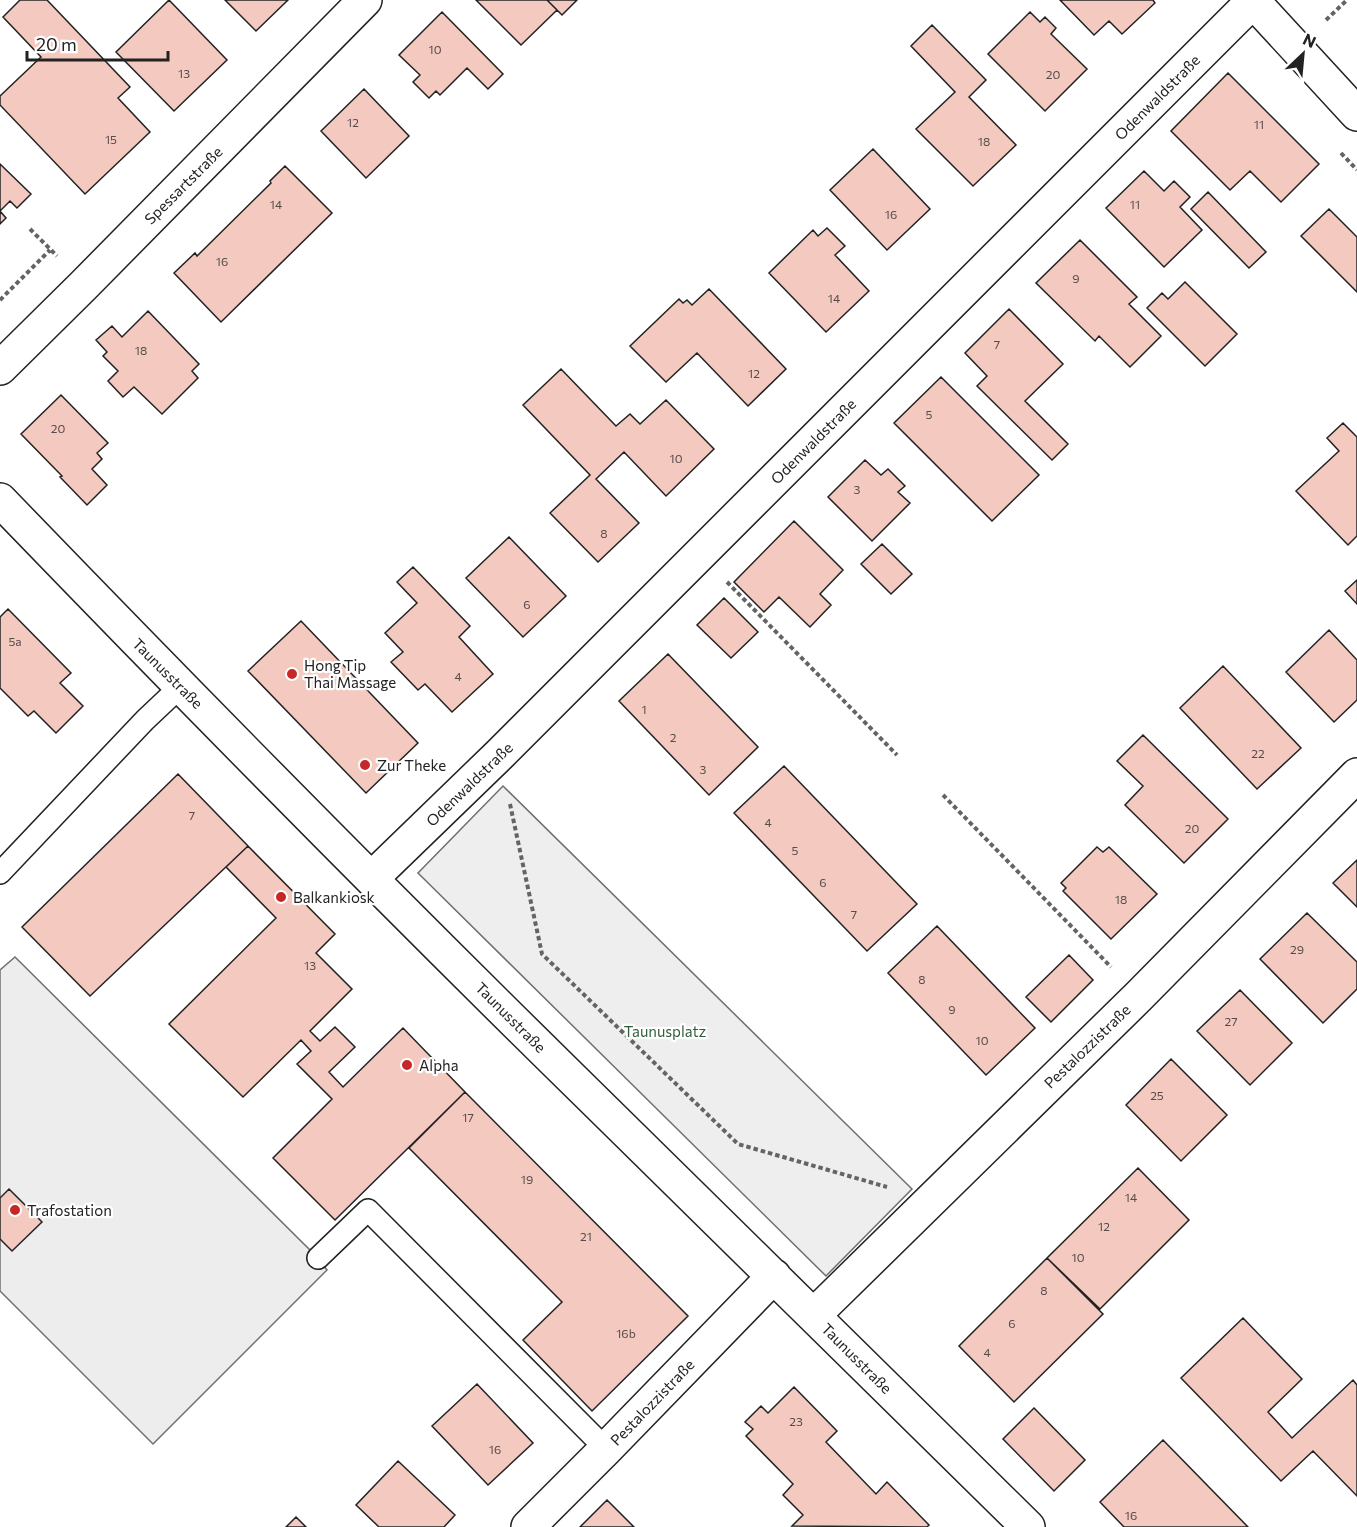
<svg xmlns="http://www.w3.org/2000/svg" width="1357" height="1527" viewBox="0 0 1357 1527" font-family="Commissioner,sans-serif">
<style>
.green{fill:#eee;stroke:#6f6f6f;stroke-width:1.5}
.parking{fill:#ededed;stroke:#6f6f6f;stroke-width:1.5}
.building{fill:#f3c9c0;stroke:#222;stroke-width:1.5}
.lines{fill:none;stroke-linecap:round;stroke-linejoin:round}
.lane-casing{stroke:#222;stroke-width:24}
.street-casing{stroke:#222;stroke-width:36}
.path{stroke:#646464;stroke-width:4;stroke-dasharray:4.5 3;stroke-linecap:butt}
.lane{stroke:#fff;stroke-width:21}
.street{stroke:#fff;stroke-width:33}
.poi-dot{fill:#c62828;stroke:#fff;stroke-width:2}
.labels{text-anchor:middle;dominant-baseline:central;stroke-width:4.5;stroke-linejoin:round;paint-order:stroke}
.number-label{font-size:12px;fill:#564c4a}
.street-label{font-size:15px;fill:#222;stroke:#fff}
.poi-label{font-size:15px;fill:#222;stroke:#fff;text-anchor:start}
.park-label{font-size:15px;fill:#2f5e38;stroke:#fff}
</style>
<rect width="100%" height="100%" fill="#fff"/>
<path class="green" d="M503 786 912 1189 826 1276 418 873Z"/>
<path class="parking" d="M15 957 318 1258 327 1270 153 1444 0 1291V970Z"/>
<path class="building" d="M20 0H47L130 87 118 98 150 132 85 194 0 105V96L41 57 3 17Z
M169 0 227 60 174 111 116 52Z
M225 0H288L256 31Z
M476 0H547L557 10 521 45Z
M547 0H577L562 15Z
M1060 0H1153L1155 3 1122 34 1109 21 1094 35Z
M442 12 503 74 488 89 467 68 440 95 436 91 429 98 413 82 420 75 399 55Z
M1030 12 1040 22 1045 17 1056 28 1051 34 1087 69 1045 111 988 54Z
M932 25 986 80 969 97 1016 145 973 186 916 129 955 92 911 46Z
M1228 73 1319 164 1281 202 1250 171 1230 190 1171 131Z
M364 89 409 136 366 178 321 131Z
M873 149 930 209 887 250 830 190Z
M0 164 31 194 17 208 10 201 0 211 6 218 0 224Z
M285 166 332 213 221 322 174 273 195 253 197 256 271 183 270 181Z
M1144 171 1164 191 1174 181 1190 197 1180 207 1202 230 1164 267 1106 208Z
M1208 192 1266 252 1249 268 1191 209Z
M1329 209 1357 237V292L1301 236Z
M827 228 845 246 835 255 869 291 826 332 769 273 813 230 818 236Z
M1080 240 1137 297 1129 304 1161 336 1130 367 1099 336 1095 341 1036 283Z
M1185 282 1237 334 1205 366 1147 308 1162 293 1168 299Z
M709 289 786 369 748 406 697 353 666 382 630 346 679 299 683 303 687 300 692 305Z
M1009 309 1063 364 1025 401 1068 444 1052 460 977 386 987 376 965 353Z
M148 311 199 364 192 371 198 378 162 414 134 387 123 397 108 381 118 371 103 356 107 352 96 340 112 326 122 337Z
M561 369 616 426 630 414 640 424 666 400 714 449 666 496 624 452 596 479 639 523 598 562 550 513 590 475 523 405Z
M941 377 1039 475 992 521 894 423Z
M61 395 108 443 97 453 102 459 92 469 107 485 87 505 60 477 62 476 21 434Z
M1343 423 1357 437V536L1348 545 1296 491 1339 451 1327 438Z
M865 460 881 475 888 469 905 486 898 492 910 503 872 541 828 497Z
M794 521 843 570 820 594 831 605 810 627 779 597 764 612 734 582Z
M509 537 566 596 523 637 466 578Z
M882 544 912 574 891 594 861 564Z
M413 567 470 626 459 637 493 674 452 712 425 684 418 690 391 662 403 652 385 633 417 603 397 582Z
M1357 580V604L1345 591Z
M724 598 758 632 731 658 697 625Z
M8 609 71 673 60 683 83 706 56 733 34 711 28 716 0 688V617Z
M301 621 418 743 366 793 248 671Z
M1329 630 1357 660V700L1334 722 1286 672Z
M668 654 758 747 709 795 619 701Z
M1223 666 1301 748 1257 789 1180 708Z
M1143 735 1228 819 1184 863 1125 805 1143 786 1117 761Z
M784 766 917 904 867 951 734 813Z
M178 774 248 846 90 996 22 927Z
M248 846 335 934 316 953 352 989 310 1031 320 1041 335 1027 355 1047 329 1072 343 1087 403 1028 465 1092 335 1220 273 1158 332 1099 297 1064 311 1051 301 1040 243 1097 169 1024 276 918 226 867Z
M1097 847 1103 852 1109 847 1157 894 1111 939 1063 891 1066 888 1061 883Z
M1357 860V907L1333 883Z
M1307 913 1357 962V989L1323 1023 1260 959Z
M937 926 1035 1028 986 1075 888 973Z
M1069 955 1093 980 1051 1022 1026 997Z
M1240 990 1292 1043 1250 1085 1197 1031Z
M1171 1059 1227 1115 1181 1161 1126 1105Z
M465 1092 688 1316 592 1411 523 1340 562 1302 409 1148Z
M1138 1168 1189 1220 1100 1309 1047 1258Z
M9 1189 42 1222 12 1251 0 1239V1198Z
M1047 1258 1103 1314 1014 1402 959 1346Z
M1243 1318 1302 1379 1268 1412 1292 1438 1353 1380 1357 1385V1496L1313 1451 1281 1481 1181 1378Z
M477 1384 533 1443 488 1485 432 1426Z
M794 1387 837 1431 826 1442 876 1494 887 1482 929 1525 927 1527 792 1526 803 1515 783 1495 793 1484 746 1436 753 1429 745 1422 761 1406 768 1413Z
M1034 1408 1085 1460 1054 1491 1003 1439Z
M1163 1440 1248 1527H1124L1100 1502Z
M398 1461 455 1515 444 1527H379L356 1505Z
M607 1500 634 1527H580Z
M296 1517 306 1527H286Z"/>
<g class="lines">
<defs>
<path id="lane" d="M0 873 145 720 181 686
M318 1258 368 1210 606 1449"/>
<path id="street" d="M1252 0 1357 114
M0 368 84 285 365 0
M0 500C194 701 391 901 591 1097 736 1241 883 1383 1028 1527
M372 878 499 755 1253 1
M814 1315 1139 996 1357 775
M528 1527 606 1449 774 1276"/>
</defs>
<use href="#lane" class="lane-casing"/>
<use href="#street" class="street-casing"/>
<path class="path" d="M1326 20 1347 0
M1341 153 1357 170
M30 229 57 256
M0 300 50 250
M727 582 897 755
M943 795 1111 967
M510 804 542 954 738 1144 887 1187"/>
<use href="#lane" class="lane"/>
<use href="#street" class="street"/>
</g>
<g class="poi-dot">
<circle cx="292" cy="674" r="6"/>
<circle cx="365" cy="765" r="6"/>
<circle cx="281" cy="897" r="6"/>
<circle cx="407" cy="1065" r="6"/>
<circle cx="15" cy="1210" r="6"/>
</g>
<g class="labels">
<g class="number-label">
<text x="435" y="49">10</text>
<text x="184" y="73">13</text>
<text x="1053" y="74">20</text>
<text x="353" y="122">12</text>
<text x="1259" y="124">11</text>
<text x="111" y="139">15</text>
<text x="984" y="141">18</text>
<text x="276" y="204">14</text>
<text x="1135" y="204">11</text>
<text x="891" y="214">16</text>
<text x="222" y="261">16</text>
<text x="1076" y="278">9</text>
<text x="834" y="298">14</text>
<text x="997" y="344">7</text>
<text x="141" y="350">18</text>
<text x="754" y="373">12</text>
<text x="929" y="414">5</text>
<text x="58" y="428">20</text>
<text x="676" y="458">10</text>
<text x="857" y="489">3</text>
<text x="604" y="533">8</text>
<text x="527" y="604">6</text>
<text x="15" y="641">5a</text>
<text x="458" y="676">4</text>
<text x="644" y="709">1</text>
<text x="673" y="737">2</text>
<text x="1258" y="753">22</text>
<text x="703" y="769">3</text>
<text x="192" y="815">7</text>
<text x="768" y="822">4</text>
<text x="1192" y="828">20</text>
<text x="795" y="850">5</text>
<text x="823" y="882">6</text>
<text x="1121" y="899">18</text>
<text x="854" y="914">7</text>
<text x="1297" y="949">29</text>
<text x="310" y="965">13</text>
<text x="922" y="979">8</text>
<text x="952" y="1009">9</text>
<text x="1231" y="1021">27</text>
<text x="982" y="1040">10</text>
<text x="1157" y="1095">25</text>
<text x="468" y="1117">17</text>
<text x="527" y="1179">19</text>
<text x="1131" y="1197">14</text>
<text x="1104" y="1226">12</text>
<text x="586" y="1236">21</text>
<text x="1078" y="1257">10</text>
<text x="1044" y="1290">8</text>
<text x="1012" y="1323">6</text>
<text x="626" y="1333">16b</text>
<text x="987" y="1352">4</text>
<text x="796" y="1421">23</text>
<text x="495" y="1449">16</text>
<text x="1131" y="1515">16</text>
</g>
<g class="street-label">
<text transform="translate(1157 97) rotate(-45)">Odenwaldstraße</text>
<text transform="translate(183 185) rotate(-45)">Spessartstraße</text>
<text transform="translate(813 441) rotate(-45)">Odenwaldstraße</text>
<text transform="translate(168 673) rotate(45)">Taunusstraße</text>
<text transform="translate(469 784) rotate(-44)">Odenwaldstraße</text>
<text transform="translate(511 1017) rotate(45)">Taunusstraße</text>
<text transform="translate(1087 1046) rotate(-44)">Pestalozzistraße</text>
<text transform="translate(857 1358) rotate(45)">Taunusstraße</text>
<text transform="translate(652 1402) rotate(-46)">Pestalozzistraße</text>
</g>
<g class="poi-label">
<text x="304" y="665">Hong Tip<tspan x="304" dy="17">Thai Massage</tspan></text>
<text x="377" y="765">Zur Theke</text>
<text x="293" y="897">Balkankiosk</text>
<text x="419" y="1065">Alpha</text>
<text x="27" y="1210">Trafostation</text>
</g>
<g class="park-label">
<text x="665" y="1031">Taunusplatz</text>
</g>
</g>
<g transform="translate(1303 54) rotate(26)" stroke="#ffffff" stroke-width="4.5" paint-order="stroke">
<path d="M0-4.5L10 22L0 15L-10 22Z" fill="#222222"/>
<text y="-9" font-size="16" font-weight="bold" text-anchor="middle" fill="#222222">N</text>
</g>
<path d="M27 51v9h141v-9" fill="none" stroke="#222222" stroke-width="3"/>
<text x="36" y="51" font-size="18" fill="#222222" stroke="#ffffff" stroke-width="4.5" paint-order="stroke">20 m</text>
</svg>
